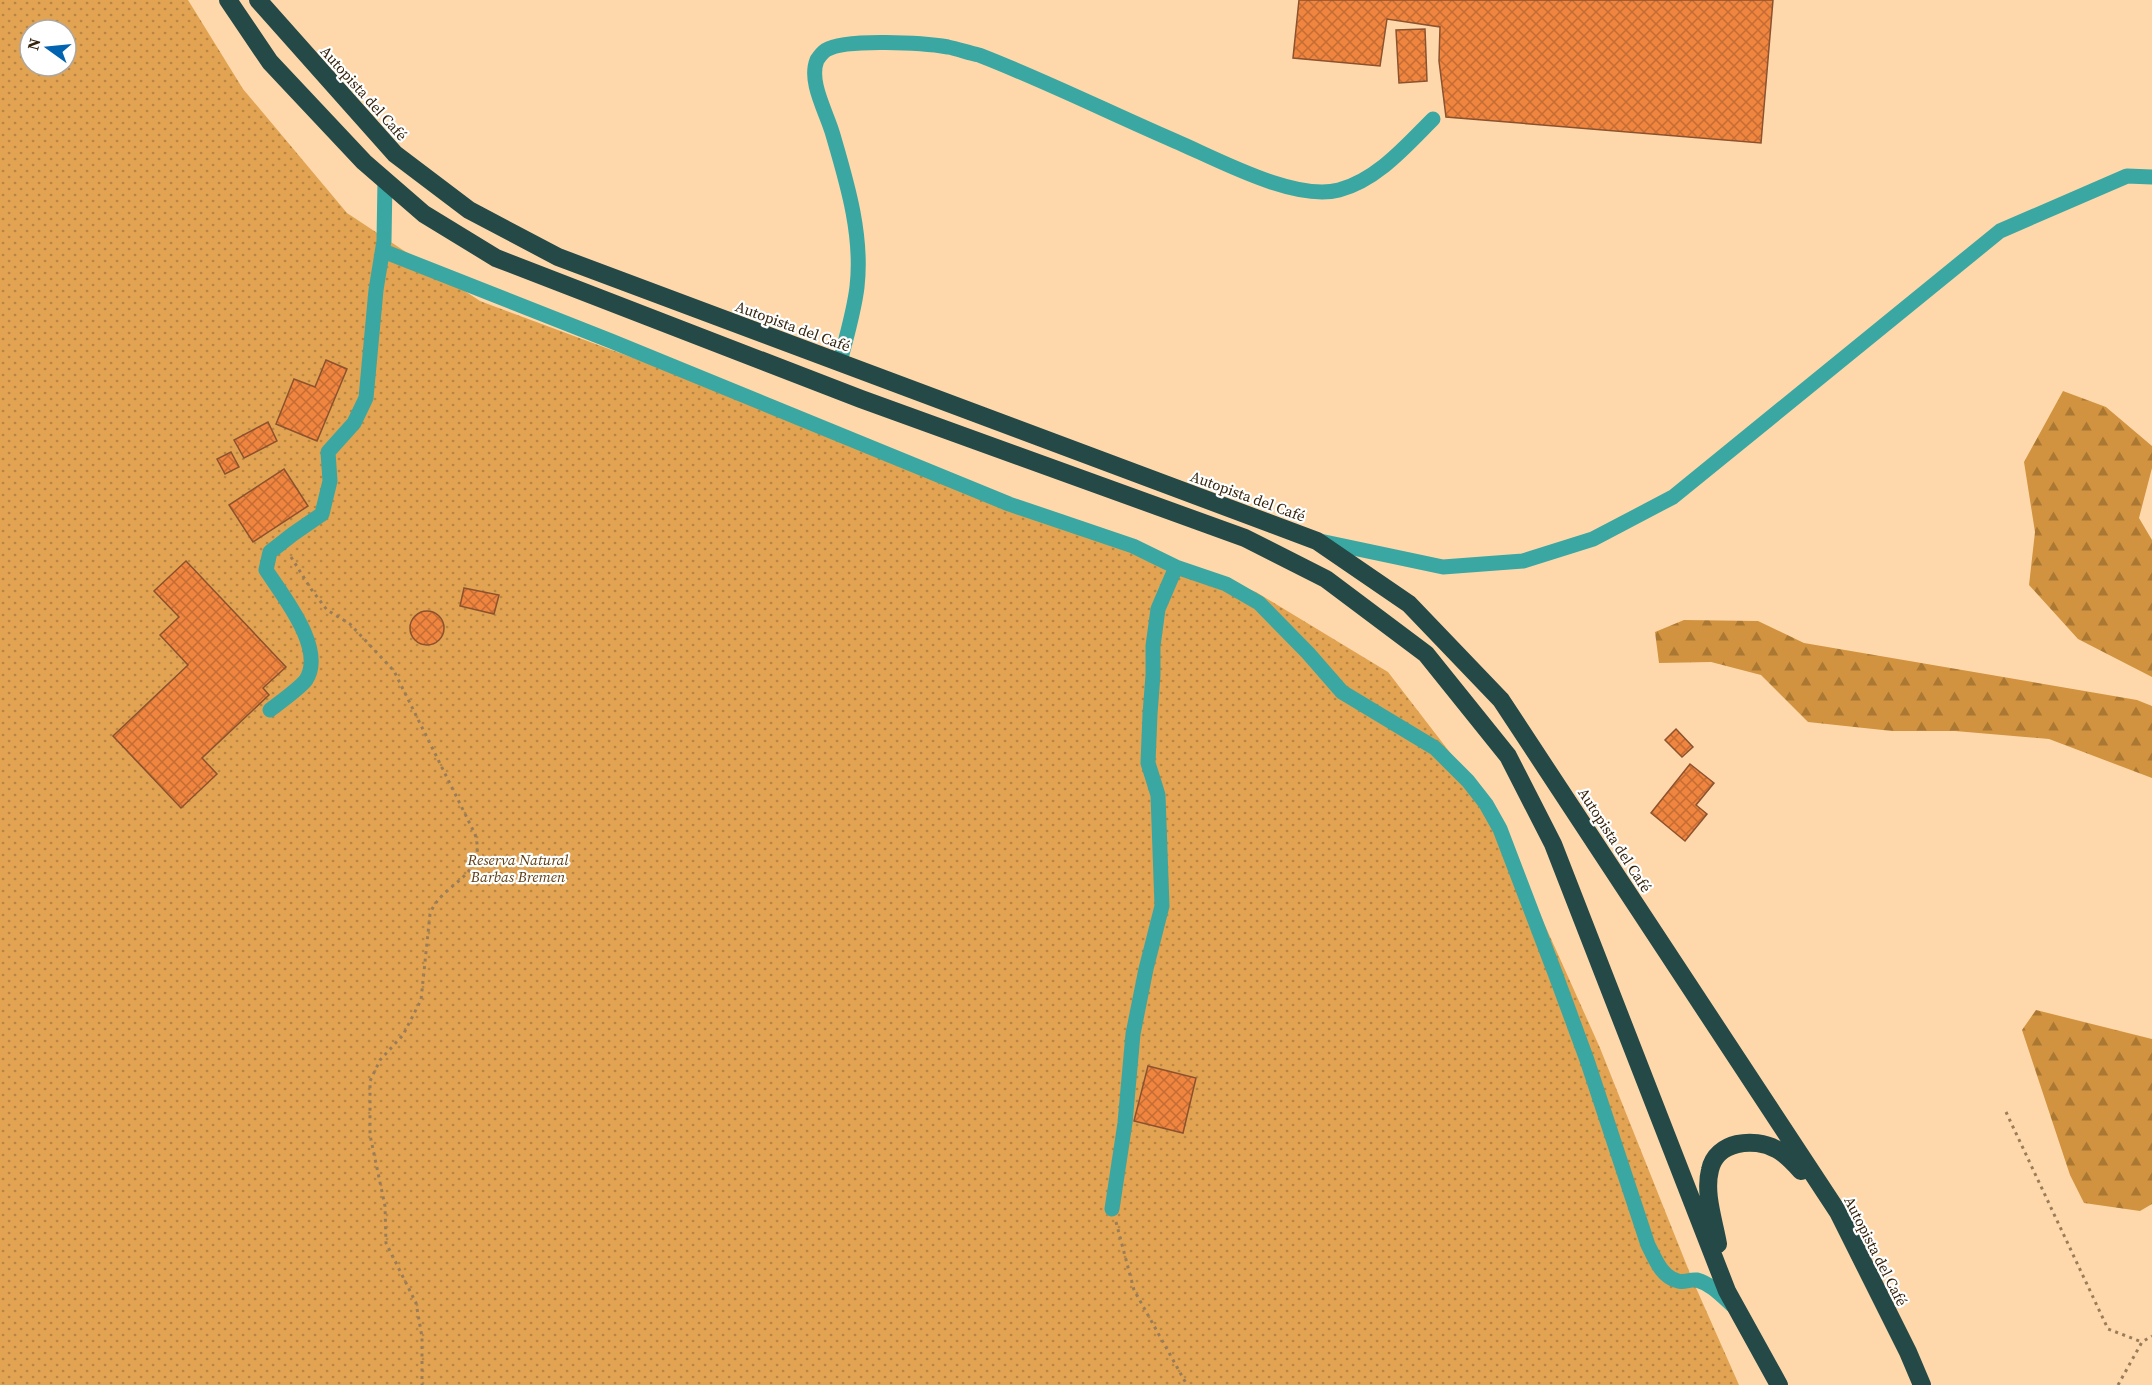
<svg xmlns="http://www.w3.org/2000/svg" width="2152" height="1385" viewBox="0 0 2152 1385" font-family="'Source Serif 4',serif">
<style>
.forest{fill:url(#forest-firs)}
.park{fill:url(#park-dots);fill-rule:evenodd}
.building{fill:url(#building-cross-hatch);stroke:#8b522f;stroke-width:1.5}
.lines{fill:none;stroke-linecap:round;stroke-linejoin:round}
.path{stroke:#997d5a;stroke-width:3;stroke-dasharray:3 4.5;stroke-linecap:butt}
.minor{stroke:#3ba7a2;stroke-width:15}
.highway{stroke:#244947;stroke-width:18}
.labels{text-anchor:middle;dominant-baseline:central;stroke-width:4.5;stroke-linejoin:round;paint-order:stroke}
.street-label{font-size:15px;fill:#34220a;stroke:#fff}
.park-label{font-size:15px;font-style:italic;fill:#5e3e11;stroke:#fff}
</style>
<defs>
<pattern id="forest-firs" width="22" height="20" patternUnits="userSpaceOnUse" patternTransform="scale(1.5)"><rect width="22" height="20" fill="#d1933f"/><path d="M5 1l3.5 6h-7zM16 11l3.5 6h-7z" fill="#aa7833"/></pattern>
<pattern id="park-dots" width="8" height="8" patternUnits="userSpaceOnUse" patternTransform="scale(1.5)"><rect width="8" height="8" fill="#e2a452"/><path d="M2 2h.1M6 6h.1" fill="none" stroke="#b88542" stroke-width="1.8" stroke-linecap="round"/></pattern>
<pattern id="building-cross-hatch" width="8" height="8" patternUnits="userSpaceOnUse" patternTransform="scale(1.5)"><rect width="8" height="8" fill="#f0853f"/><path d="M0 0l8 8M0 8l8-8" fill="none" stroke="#c36c33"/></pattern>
</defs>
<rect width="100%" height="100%" fill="#fed8ab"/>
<path class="forest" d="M2063 391 2106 407 2152 446V468L2139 518 2152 540V677L2078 639 2029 585 2035 532 2024 462Z
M1684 620 1758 621 1804 643 2137 700 2152 706V778L2049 739 1955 731H1892L1808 722 1761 675 1711 662 1659 663 1655 632Z
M2036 1010 2152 1039V1204L2140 1211 2084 1203 2070 1175 2022 1030Z"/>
<path class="park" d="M0 0H188L243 89 347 213 480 301 884 451 1256 592 1388 672 1492 807 1600 1048 1693 1281 1739 1385H0ZM30 30H66V66H30Z"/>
<path class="building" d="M1299 0H1773L1761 143 1446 117 1439 61 1440 27 1387 19 1380 66 1293 58Z
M1425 29 1427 81 1399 83 1396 30Z
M326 360 347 369 317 441 276 424 294 379 315 387Z
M268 422 277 441 244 458 234 440Z
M231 452 239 467 225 474 217 459Z
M284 469 308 506 253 542 229 505Z
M186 561 286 667 263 688 269 695 202 758 217 774 181 808 113 736 188 665 160 635 179 617 154 591Z
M464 588 499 595 494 614 460 606Z
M410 628a17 17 0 1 1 34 0a17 17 0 1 1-34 0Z
M1676 729 1693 747 1682 757 1665 740Z
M1690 764 1714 783 1696 805 1707 814 1685 841 1651 813Z
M1148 1066 1196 1078 1183 1133 1134 1121Z"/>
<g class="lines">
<path class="path" d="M291 557 311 589 327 610 350 624 394 671 475 834C488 878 442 881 430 914L421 1000 403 1035 380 1060 370 1081V1135L385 1206 386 1243 416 1303 422 1337V1385
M2006 1112 2108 1329 2142 1342
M1116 1222 1134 1290 1187 1385
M2118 1385 2142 1342 2152 1336"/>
<path class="minor" d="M383 251 611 341 1009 504 1133 546 1176 567 1226 584 1259 603 1308 653 1342 692 1435 748 1468 781 1486 804 1500 829 1555 973 1587 1060 1648 1245C1655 1258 1661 1277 1678 1281 1684 1283 1690 1279 1697 1280 1711 1284 1721 1295 1732 1305
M840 362C846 338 854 312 857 287 863 235 847 183 833 135 827 113 808 82 817 60 819 57 823 52 826 50 845 38 925 43 948 47 958 49 969 53 979 55 1046 81 1110 113 1175 141 1217 159 1295 202 1339 190 1377 180 1406 146 1433 119
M1320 541 1443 567 1523 561 1593 539 1673 497 2000 231 2127 176 2152 177
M270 710C279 703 300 688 306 680 326 649 283 596 266 570L270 552 293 534 322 514 330 481 328 452 354 423 366 398 376 290 384 241 385 180
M1112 1209 1125 1123 1133 1034 1146 969 1162 906 1158 795 1148 763 1150 714 1153 675V646L1158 609 1176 567"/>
<path class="highway" d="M228 0 270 62 364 162 424 214 496 258 861 399 1245 538 1326 579 1426 654 1508 756 1553 844 1727 1291 1779 1385
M258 0 395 154 469 210 558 257 1317 541 1409 604 1501 700 1838 1212 1908 1352 1922 1385
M1718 1244C1714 1221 1704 1193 1710 1170 1716 1141 1754 1137 1776 1149 1786 1154 1793 1162 1801 1171"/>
</g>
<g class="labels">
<g class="street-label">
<text transform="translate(364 93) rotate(48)">Autopista del Café</text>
<text transform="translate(793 326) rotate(20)">Autopista del Café</text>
<text transform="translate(1248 496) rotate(20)">Autopista del Café</text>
<text transform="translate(1615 840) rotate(57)">Autopista del Café</text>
<text transform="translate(1876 1251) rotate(63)">Autopista del Café</text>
</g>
<g class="park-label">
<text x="518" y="859">Reserva Natural<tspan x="518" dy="17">Barbas Bremen</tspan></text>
</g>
</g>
<g transform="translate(48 48) rotate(285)"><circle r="28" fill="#ffffff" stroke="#aea79d" stroke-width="1.5"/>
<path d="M0-4.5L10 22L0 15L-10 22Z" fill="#0263b0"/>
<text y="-9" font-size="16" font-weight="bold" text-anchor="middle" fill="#34220a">N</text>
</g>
</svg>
